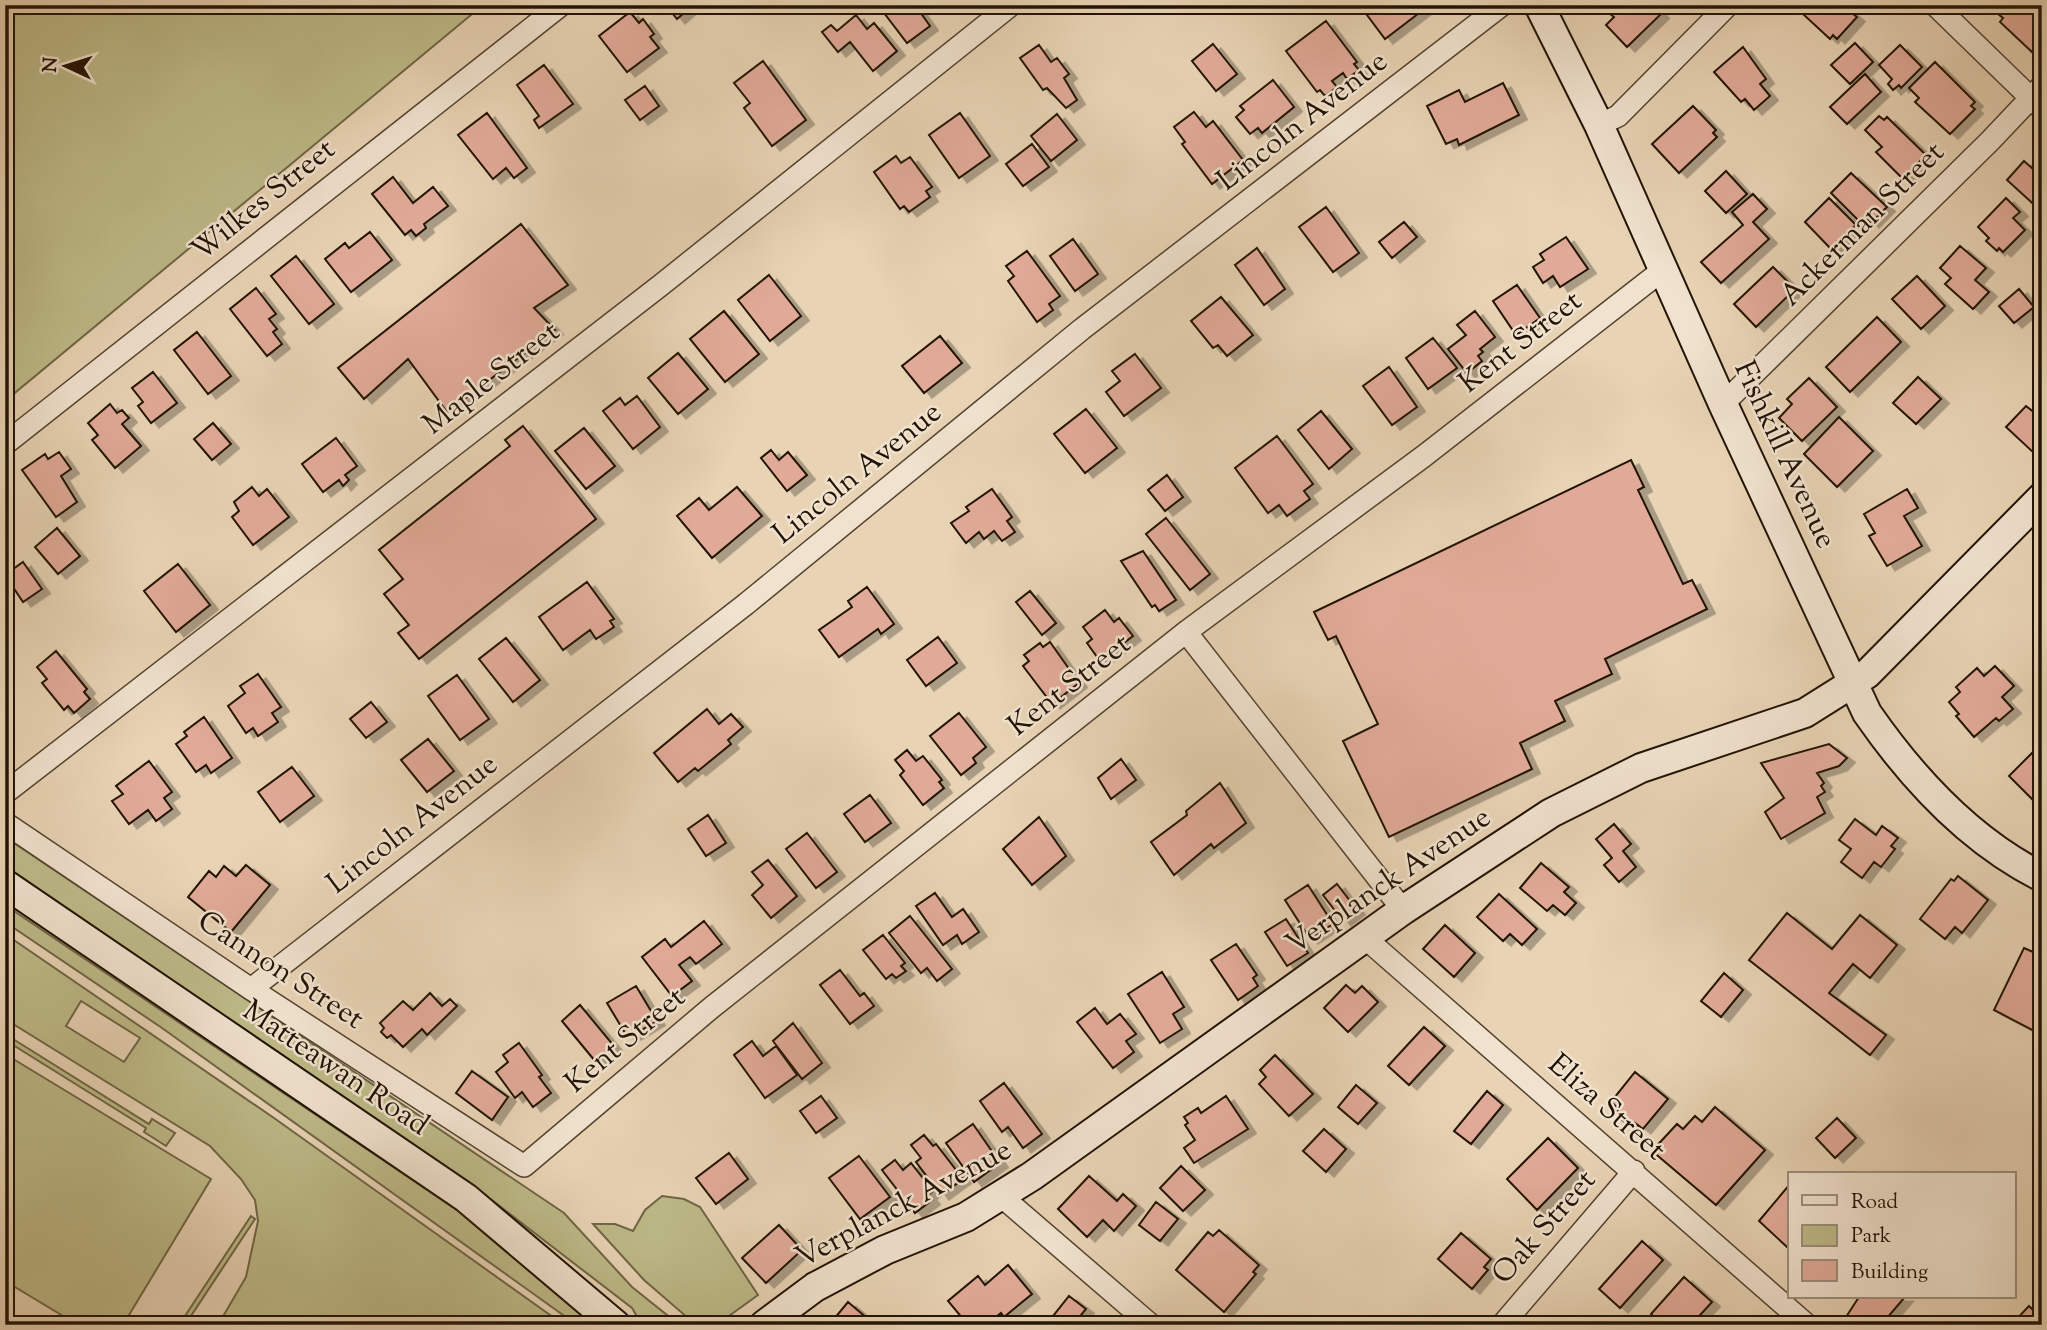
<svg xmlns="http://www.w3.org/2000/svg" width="2047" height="1330" viewBox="0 0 2047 1330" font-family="'Sorts Mill Goudy',serif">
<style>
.green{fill:#bdba88;stroke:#6f6646;stroke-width:2;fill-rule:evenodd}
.building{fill:#e1aa98;stroke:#211304;stroke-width:2;filter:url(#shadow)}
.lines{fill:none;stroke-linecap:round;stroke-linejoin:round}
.street-casing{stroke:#534330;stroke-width:24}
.secondary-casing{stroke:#211304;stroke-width:32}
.street{stroke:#f0e2ce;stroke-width:21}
.secondary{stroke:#f0e2ce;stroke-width:28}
.labels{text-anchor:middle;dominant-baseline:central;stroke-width:5;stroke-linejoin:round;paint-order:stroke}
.street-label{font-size:30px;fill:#211304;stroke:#f0e2ce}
</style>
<defs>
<filter id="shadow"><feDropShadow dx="8" dy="4.5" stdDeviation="0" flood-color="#0004"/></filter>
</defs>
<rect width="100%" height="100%" fill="#e8d3b4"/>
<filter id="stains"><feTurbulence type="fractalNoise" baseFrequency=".00286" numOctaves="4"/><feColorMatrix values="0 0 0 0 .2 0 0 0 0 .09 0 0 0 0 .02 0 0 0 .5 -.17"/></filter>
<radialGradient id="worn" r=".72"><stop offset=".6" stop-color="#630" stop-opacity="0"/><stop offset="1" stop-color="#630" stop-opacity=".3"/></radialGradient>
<path class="green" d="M5 5H483L5 401Z
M5 837 564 1213 632 1287 677 1323 642 1325 632 1308 467 1181 5 869Z
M5 905 457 1210 593 1325H577L162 1028 5 922Z
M5 934 274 1118 564 1325H218L246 1277 258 1221 255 1200 241 1179 210 1146 5 1019ZM81 1001 140 1038 124 1062 66 1026Z
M5 1034 149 1124 152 1119 175 1133 166 1146 144 1132 146 1128 5 1040Z
M5 1054 211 1179 123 1325H78L5 1281Z
M662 1196 684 1199 700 1207 758 1295 726 1318 696 1325 644 1280 593 1224H615L633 1231 645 1210Z
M251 1216 255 1219 185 1325H179Z"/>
<path class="building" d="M666 5H693L677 19Z
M878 5H921L918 9 930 26 907 43Z
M1365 5H1425L1427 7 1385 39 1367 15 1370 13Z
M1619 5H1653L1661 14 1627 47 1606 25 1614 17 1610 14Z
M1803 5H1842L1857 17 1837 39 1833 35 1830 39 1804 15 1808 10Z
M1998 5H2036L2039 8 2034 14 2042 22V42L2032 52 2000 22 2003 18 1993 10Z
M630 12 639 23 643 19 654 34 650 37 659 48 627 72 599 36Z
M856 15 867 29 874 23 897 51 873 71 850 42 838 52 822 32 831 25 837 31Z
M1326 21 1357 62 1354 64 1359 70 1347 79 1343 73 1332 81 1337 87 1325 96 1320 90 1317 92 1286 51Z
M1855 43 1873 62 1850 84 1831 65Z
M1213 44 1237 74 1216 91 1192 61Z
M1039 45 1051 62 1057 58 1069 74 1064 78 1077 100 1066 108 1047 88 1043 90 1020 58Z
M1900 45 1922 67 1901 88 1899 85 1893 90 1888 84 1892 79 1879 65Z
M1743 47 1766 79 1760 84 1770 96 1754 110 1745 99 1741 102 1714 72Z
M763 61 806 120 772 146 744 108 750 103 734 83Z
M1935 62 1975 102 1971 106 1975 109 1950 134 1915 102 1919 98 1909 88Z
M544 65 573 104 539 128 534 120 539 116 517 85Z
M1865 74 1881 92 1847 124 1830 107Z
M1273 80 1294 107 1262 133 1258 128 1250 134 1236 117 1244 110 1240 106Z
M1503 83 1519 115 1459 145 1457 139 1446 144 1427 106 1459 90 1465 102Z
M645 86 659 106 640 120 625 100Z
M1693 106 1716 130 1713 133 1717 137 1679 173 1652 144Z
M1194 112 1206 127 1213 121 1243 160 1212 184 1182 144 1185 142 1174 127Z
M487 113 527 168 514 178 506 168 493 179 458 135Z
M960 113 990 156 959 178 929 135Z
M1057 114 1077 140 1051 161 1031 136Z
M1879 116 1884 120 1887 117 1926 155 1903 179 1876 152 1882 147 1865 130Z
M1032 144 1049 167 1023 186 1006 164Z
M896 156 901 163 910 157 932 187 926 191 930 197 909 212 904 206 900 209 874 172Z
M2024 161 2042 177 2040 210 2007 180Z
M1726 171 1747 194 1726 213 1705 191Z
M1851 173 1887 207 1871 223 1866 218 1861 223 1831 193Z
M393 177 413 203 433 187 448 206 424 224 426 228 416 236 411 230 405 235 372 194Z
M1753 194 1767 209 1753 222 1769 239 1721 283 1701 262 1743 225 1732 212Z
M1829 198 1856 225 1831 249 1805 222Z
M2006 198 2020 212 2013 218 2025 230 2003 252 1999 248 1997 251 1986 241 1989 238 1978 227Z
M1326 207 1359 253 1333 272 1299 227Z
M1404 222 1417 237 1392 258 1379 242Z
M521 224 568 285 534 308 555 330 447 412 408 359 364 399 338 368Z
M370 232 392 260 351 292 325 259 345 243 349 248Z
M1566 237 1588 269 1560 287 1553 276 1543 283 1533 267 1544 260 1540 254Z
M1073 239 1098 274 1075 291 1050 256Z
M1960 246 1986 268 1975 280 1989 292 1973 309 1945 284 1951 278 1940 268Z
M1257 248 1285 289 1264 305 1235 265Z
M1027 251 1060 296 1049 304 1053 310 1037 322 1008 281 1014 276 1006 266Z
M296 256 334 304 309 324 271 276Z
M1773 267 1795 289 1756 327 1734 304Z
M769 275 801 316 770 341 738 300Z
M1917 276 1945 306 1921 329 1892 299Z
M1517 285 1540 318 1516 335 1493 301Z
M256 288 276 314 269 319 277 329 273 332 282 344 267 356 230 309Z
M2019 289 2034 307 2014 323 1999 306Z
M1221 297 1253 335 1227 356 1218 345 1213 348 1191 321Z
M724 311 759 354 725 382 690 339Z
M1475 311 1495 337 1480 349 1483 352 1478 356 1482 361 1467 373 1448 349 1466 335 1457 325Z
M1877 317 1901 342 1850 392 1826 367Z
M197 332 231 376 208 394 174 350Z
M940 336 962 363 924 393 902 366Z
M1433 338 1457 368 1428 389 1406 358Z
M678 353 708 389 678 414 648 378Z
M1135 354 1161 388 1124 416 1106 392 1120 381 1112 371Z
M1389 367 1417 407 1392 425 1363 386Z
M153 372 177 403 151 423 138 406 143 402 132 388Z
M1918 377 1941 399 1916 424 1893 403Z
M1809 378 1837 407 1802 441 1779 418 1792 404 1787 399Z
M637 396 660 427 633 449 603 411 620 398 625 405Z
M110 404 117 413 122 410 129 418 122 424 141 446 115 468 92 440 98 435 88 423Z
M2026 406 2035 413 2042 406V445L2034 453 2006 427Z
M1086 409 1117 448 1085 473 1054 434Z
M1321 411 1352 449 1329 469 1298 430Z
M1839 417 1873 451 1837 487 1804 454Z
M213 423 231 444 212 460 194 439Z
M523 426 596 519 419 659 398 633 409 625 384 594 403 579 379 550 510 446 505 440Z
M584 428 615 466 586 489 555 451Z
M1277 436 1313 484 1304 491 1310 499 1287 516 1279 505 1268 513 1235 468Z
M336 438 357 466 345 475 349 480 343 486 339 480 323 492 302 464Z
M771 450 779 460 788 452 807 475 787 491 761 458Z
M59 452 71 469 61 476 77 502 56 517 22 470 45 454 48 459Z
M1631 460 1644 487 1638 490 1683 584 1692 580 1707 609 1605 659 1612 674 1555 701 1565 721 1520 743 1532 769 1389 837 1343 741 1378 724 1336 636 1328 640 1314 612Z
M1167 475 1183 497 1165 511 1148 490Z
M252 487 259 496 267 489 289 517 253 545 232 517 239 511 234 502Z
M737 487 762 516 712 558 677 516 699 498 709 510Z
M992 489 1012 517 1007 521 1015 532 1002 541 994 531 984 539 979 532 966 543 951 523 969 511 966 507Z
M1907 489 1918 508 1904 516 1922 546 1887 566 1869 536 1875 533 1864 514Z
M1166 518 1210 574 1190 590 1146 534Z
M57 528 80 556 58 574 35 547Z
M1143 551 1176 600 1159 611 1155 605 1152 607 1121 561Z
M23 562 42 589 23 602 5 575Z
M178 564 210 605 176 632 144 591Z
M587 582 614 619 610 621 614 627 596 639 590 630 563 650 539 617Z
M867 587 894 624 881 634 878 629 839 657 819 630 852 607 848 601Z
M1030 591 1056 623 1042 635 1016 602Z
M1105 610 1114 622 1119 618 1133 636 1100 661 1087 643 1092 639 1083 627Z
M938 637 957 663 926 686 907 660Z
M506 638 540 680 513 702 479 659Z
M1050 642 1079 683 1052 704 1023 666 1029 661 1024 655 1040 643 1043 647Z
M56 651 87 689 84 692 90 699 74 713 68 706 64 710 42 683 47 679 37 667Z
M1995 666 2014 686 2002 697 2013 709 1999 721 1996 718 1974 737 1956 716 1959 714 1949 702 1960 692 1956 687 1977 668 1984 676Z
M258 674 281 707 272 713 278 722 258 736 253 728 246 733 228 706 245 693 240 686Z
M457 675 489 719 460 740 428 696Z
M371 702 387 722 366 738 350 719Z
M707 709 719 724 731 714 743 727 728 740 731 744 698 771 695 768 678 782 654 753Z
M959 713 986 747 973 758 976 763 961 775 930 736Z
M204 717 232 758 211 773 206 765 196 772 176 744 187 736 184 732Z
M428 739 454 771 427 792 401 760Z
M2042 743V805L2040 807 2009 776Z
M1829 744 1847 758 1839 766 1817 773 1824 783 1821 786 1825 792 1817 797 1825 813 1781 839 1765 812 1784 798 1761 763Z
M907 750 916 761 923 756 942 780 939 782 944 788 923 805 900 775 904 771 895 760Z
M1121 759 1136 780 1111 799 1098 778Z
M149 761 172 792 164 798 172 809 156 821 148 810 129 824 112 801 123 794 116 786Z
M292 767 314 796 280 822 258 792Z
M1220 783 1246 823 1214 848 1211 844 1174 875 1151 842 1187 815 1186 811Z
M870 795 891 823 865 842 844 814Z
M708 815 726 843 706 856 688 829Z
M1039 817 1066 856 1032 885 1003 849Z
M1855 819 1876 835 1882 826 1898 838 1891 846 1895 849 1881 867 1874 862 1862 878 1841 862 1851 849 1839 840Z
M1614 824 1631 844 1623 851 1636 867 1619 882 1604 865 1612 858 1596 839Z
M807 833 837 872 816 888 786 849Z
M768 860 797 896 771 918 752 895 763 885 752 872Z
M1541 863 1569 887 1564 892 1576 903 1565 915 1553 905 1547 911 1520 888Z
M246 865 270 885 231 932 188 897 209 871 216 877 224 866 236 876Z
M1958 876 1988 900 1962 933 1955 927 1945 939 1920 919 1951 879 1954 881Z
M1337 884 1357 910 1343 921 1323 895Z
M1308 885 1333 924 1310 939 1285 900Z
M935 893 952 917 963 909 979 932 962 944 957 935 943 945 916 906Z
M1499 894 1537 929 1522 945 1510 934 1503 941 1477 917Z
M1787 913 1832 949 1860 915 1897 945 1870 978 1853 964 1829 993 1886 1035 1870 1055 1749 960Z
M910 916 952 969 937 981 927 968 921 973 889 933Z
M1286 919 1308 953 1287 966 1265 932Z
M704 921 722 944 696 964 690 957 679 965 692 981 672 996 642 957 665 939 671 947Z
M1445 925 1475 953 1454 977 1423 949Z
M883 935 905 963 901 966 906 971 896 978 892 974 886 979 863 950Z
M1236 944 1257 975 1253 978 1258 986 1238 1000 1211 960Z
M2024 948 2042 956V1035L1994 1010Z
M840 970 860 996 864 993 874 1006 850 1024 820 985Z
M1162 972 1184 1007 1173 1014 1182 1029 1160 1043 1128 994Z
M1724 973 1743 990 1721 1017 1701 1001Z
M1346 985 1355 993 1362 986 1378 1002 1348 1032 1324 1008Z
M636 986 657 1021 628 1038 607 1003Z
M430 993 442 1006 450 999 457 1006 427 1035 422 1029 403 1047 391 1035 387 1038 381 1032 384 1028 380 1023 403 1001 413 1010Z
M580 1005 614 1046 595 1061 562 1021Z
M1095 1008 1107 1024 1120 1014 1136 1034 1126 1041 1134 1052 1113 1068 1077 1022Z
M793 1023 822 1063 802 1079 773 1041Z
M1424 1027 1445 1046 1409 1085 1388 1066Z
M752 1041 763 1056 776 1046 797 1075 765 1098 734 1055Z
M519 1043 542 1075 539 1077 551 1093 533 1107 522 1092 515 1098 496 1072 508 1062 503 1055Z
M1275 1055 1313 1094 1289 1116 1259 1084 1266 1077 1260 1070Z
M472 1071 508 1097 492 1120 456 1093Z
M1635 1072 1668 1099 1643 1129 1635 1123 1632 1128 1615 1114 1619 1109 1611 1102Z
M1004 1083 1042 1134 1023 1148 1008 1127 1002 1132 980 1101Z
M1356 1085 1377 1103 1358 1124 1338 1107Z
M1487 1091 1503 1105 1471 1144 1454 1131Z
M821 1096 837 1118 816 1133 800 1111Z
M1226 1096 1248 1129 1194 1163 1184 1148 1195 1140 1185 1125 1188 1123 1184 1117 1198 1108 1201 1113Z
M1715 1107 1765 1150 1716 1205 1652 1151 1677 1124 1683 1129 1695 1116 1702 1122Z
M1837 1118 1856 1138 1835 1158 1816 1138Z
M973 1124 1000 1163 974 1182 946 1143Z
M1324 1129 1346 1149 1326 1172 1303 1151Z
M924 1135 933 1146 936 1144 963 1179 941 1195 916 1162 921 1158 911 1145Z
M1548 1138 1578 1168 1537 1210 1507 1179Z
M729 1153 748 1179 716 1204 696 1178Z
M859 1156 890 1197 860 1219 829 1178Z
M895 1160 903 1170 911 1163 933 1191 928 1195 932 1200 915 1213 882 1170Z
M1181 1166 1205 1190 1183 1211 1160 1188Z
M1089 1176 1117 1201 1123 1194 1136 1206 1114 1231 1103 1220 1087 1237 1058 1209Z
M1790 1184V1245L1787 1247 1759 1221Z
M1156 1202 1178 1219 1160 1241 1139 1225Z
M779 1225 802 1250 766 1283 742 1258Z
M1219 1230 1259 1265 1253 1272 1256 1274 1224 1312 1176 1270 1208 1232 1213 1236Z
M1461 1233 1491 1259 1484 1267 1488 1270 1472 1289 1438 1259Z
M1642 1241 1663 1260 1620 1308 1599 1289Z
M1008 1265 1032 1294 1004 1317 1001 1313 986 1325H968L948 1301 978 1276 985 1285Z
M1684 1277 1712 1302 1691 1325H1662L1651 1314Z
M1069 1296 1086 1309 1073 1325H1046Z
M1859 1297H1905L1881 1325H1855L1846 1317Z
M848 1302 875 1325H829Z
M2029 1306 2042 1319V1325H2011Z"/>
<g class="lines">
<defs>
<path id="street" d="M1935 5 2042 109
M1599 125 1618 116 1728 5
M1723 404 1990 141 2042 86
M5 444 561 5
M1186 632 1403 910
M5 793 661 285 1011 5
M5 823 251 989 524 1166 711 1008 1186 632 1424 456 1664 269
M1364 937 1807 1325
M251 989 746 604 1082 329 1502 5
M1001 1196 1151 1325
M1502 1325 1634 1171"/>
<path id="secondary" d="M1539 5 1599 125 1723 404 1867 713C1912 778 1970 841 2042 877
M5 884 466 1198 616 1325
M764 1325 815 1287 885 1250 966 1217 1032 1176 1403 910 1551 813 1641 768 1805 713 1867 674 2042 497"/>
</defs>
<use href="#street" class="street-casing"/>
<use href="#secondary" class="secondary-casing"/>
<use href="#street" class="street"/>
<use href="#secondary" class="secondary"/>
</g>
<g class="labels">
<g class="street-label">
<text transform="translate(1303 122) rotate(-38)">Lincoln Avenue</text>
<text transform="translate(264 201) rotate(-39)">Wilkes Street</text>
<text transform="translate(1863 225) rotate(-45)">Ackerman Street</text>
<text transform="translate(1521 343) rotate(-38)">Kent Street</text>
<text transform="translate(492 379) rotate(-38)">Maple Street</text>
<text transform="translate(1784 455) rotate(65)">Fishkill Avenue</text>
<text transform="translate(858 474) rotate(-39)">Lincoln Avenue</text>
<text transform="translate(1070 686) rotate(-38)">Kent Street</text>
<text transform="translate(413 825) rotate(-38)">Lincoln Avenue</text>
<text transform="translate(1389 882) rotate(-34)">Verplanck Avenue</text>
<text transform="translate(280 971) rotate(33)">Cannon Street</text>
<text transform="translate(626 1041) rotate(-40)">Kent Street</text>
<text transform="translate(335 1069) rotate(34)">Matteawan Road</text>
<text transform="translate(1606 1108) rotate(41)">Eliza Street</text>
<text transform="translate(904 1205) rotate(-28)">Verplanck Avenue</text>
<text transform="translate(1545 1228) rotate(-49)">Oak Street</text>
</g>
</g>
<rect width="2047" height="1330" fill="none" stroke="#e8d3b4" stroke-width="28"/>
<rect x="7" y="7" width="2033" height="1316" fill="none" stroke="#211304" stroke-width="3.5"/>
<rect x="14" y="14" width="2019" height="1302" fill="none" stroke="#211304" stroke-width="2"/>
<rect x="1788" y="1172" width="228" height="126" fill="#f0e2ce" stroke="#9d8f7d" stroke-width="2"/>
<rect x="1802" y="1195" width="35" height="10" fill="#f0e2ce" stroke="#9d8f7d" stroke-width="2"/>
<text x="1851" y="1208" font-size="21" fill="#211304">Road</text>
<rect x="1802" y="1225" width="35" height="21" fill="#bdba88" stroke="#9d8f7d" stroke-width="2"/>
<text x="1851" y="1242" font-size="21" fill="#211304">Park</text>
<rect x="1802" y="1260" width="35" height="21" fill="#e1aa98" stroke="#9d8f7d" stroke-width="2"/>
<text x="1851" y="1278" font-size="21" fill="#211304">Building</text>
<g transform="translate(66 66) rotate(274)" stroke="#f0e2ce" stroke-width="5" paint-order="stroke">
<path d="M0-5L12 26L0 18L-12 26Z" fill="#211304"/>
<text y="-10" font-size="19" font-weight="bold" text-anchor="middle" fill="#211304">N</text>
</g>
<rect width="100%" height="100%" filter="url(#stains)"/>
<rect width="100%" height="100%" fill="url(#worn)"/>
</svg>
